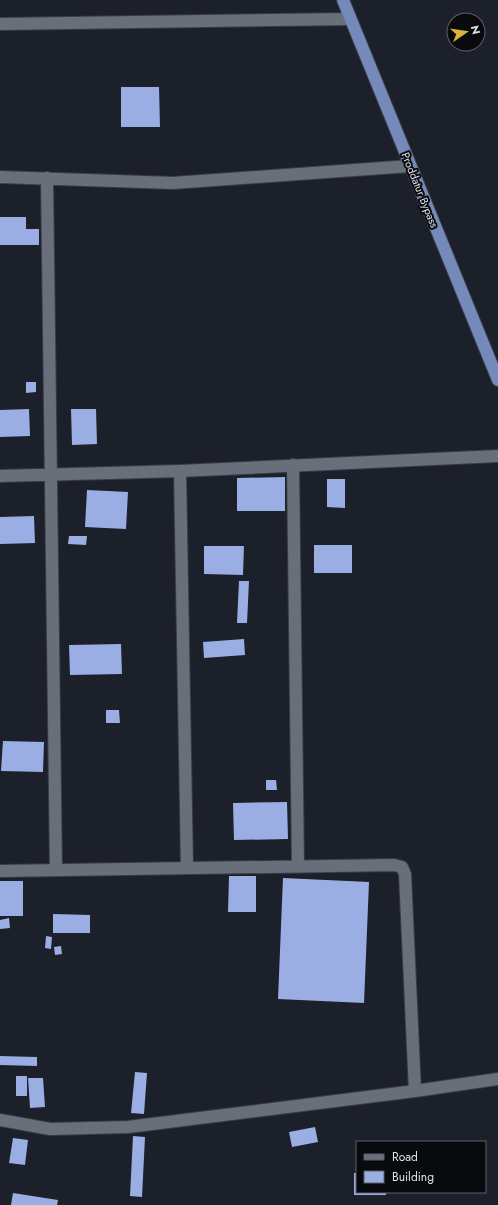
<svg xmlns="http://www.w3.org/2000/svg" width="498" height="1205" viewBox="0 0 498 1205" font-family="Jost,sans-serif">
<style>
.building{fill:#9aaee4}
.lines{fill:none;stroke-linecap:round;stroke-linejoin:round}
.minor-casing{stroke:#3a3d47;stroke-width:14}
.trunk-casing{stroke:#3a3d47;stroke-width:14}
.minor{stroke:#696e7b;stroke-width:12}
.trunk{stroke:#7689bb;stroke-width:12}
.labels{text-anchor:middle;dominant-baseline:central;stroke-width:4;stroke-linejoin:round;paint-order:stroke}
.street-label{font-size:11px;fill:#dfe2ea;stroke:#080a0e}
</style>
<rect width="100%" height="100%" fill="#1c202b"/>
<path class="building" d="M121 87H159L160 127H121Z
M0 217H26V229H39V245H0Z
M26 382H36V392L26 393Z
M29 409 30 436 0 437V410Z
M71 409H96L97 444 72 445Z
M285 477V511H237V478Z
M327 479H345V508L327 507Z
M87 490 128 492 126 529 85 527Z
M34 516 35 543 0 544V517Z
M69 536H87L86 545 68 544Z
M314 545H352V573H314Z
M204 546H244L243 575 204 574Z
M239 581H249L247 623H237Z
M244 639 245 655 204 658 203 642Z
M121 644 122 674 70 675 69 645Z
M106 710H119L120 723H106Z
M3 741 44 742 43 772 1 771Z
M266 780H276L277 790H266Z
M287 802 288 839 234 840 233 803Z
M229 876H256V912H228Z
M283 878 369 882 364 1003 278 999Z
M0 881H23V916H0Z
M53 914 90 915V933H53Z
M9 918 10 928 0 929V920Z
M46 936 52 937 51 949 45 948Z
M61 946 62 954 55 955 54 947Z
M0 1056 37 1057V1066L0 1065Z
M135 1072 147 1073 144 1114 131 1113Z
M16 1076H27V1096H16Z
M28 1078H43L45 1107 30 1108Z
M315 1127 318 1142 292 1147 289 1132Z
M133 1136 145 1137 142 1197 130 1196Z
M13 1138 28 1140 25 1165 9 1163Z
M354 1173H357V1192H386V1195H354Z
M13 1193 58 1200 57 1205H11Z"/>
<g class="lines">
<defs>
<path id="minor" d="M0 24 350 19
M0 177 173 183 410 166
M47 178 56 870
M293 465 298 867
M180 471 187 868
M0 476 180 471 498 456
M0 871 394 865 402 867 405 874 415 1091
M0 1120 50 1129 128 1127 415 1091 498 1079"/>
<path id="trunk" d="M343 0 498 380"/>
</defs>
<use href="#minor" class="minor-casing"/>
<use href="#trunk" class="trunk-casing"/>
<use href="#minor" class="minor"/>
<use href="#trunk" class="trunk"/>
</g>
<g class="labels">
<g class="street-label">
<text transform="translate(420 190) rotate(68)">Proddatur Bypass</text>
</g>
</g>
<rect x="356" y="1141" width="130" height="52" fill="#080a0e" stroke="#5e6066"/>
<rect x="364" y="1154" width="20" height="6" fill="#696e7b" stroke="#5e6066"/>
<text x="392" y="1161" font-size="12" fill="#dfe2ea">Road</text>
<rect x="364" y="1171" width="20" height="12" fill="#9aaee4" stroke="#5e6066"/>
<text x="392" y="1181" font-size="12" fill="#dfe2ea">Building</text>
<g transform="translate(466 32) rotate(77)"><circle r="19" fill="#080a0e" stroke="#5e6066"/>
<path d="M0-3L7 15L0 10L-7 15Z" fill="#ddb133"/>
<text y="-6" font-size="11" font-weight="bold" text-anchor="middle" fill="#dfe2ea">N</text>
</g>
</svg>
